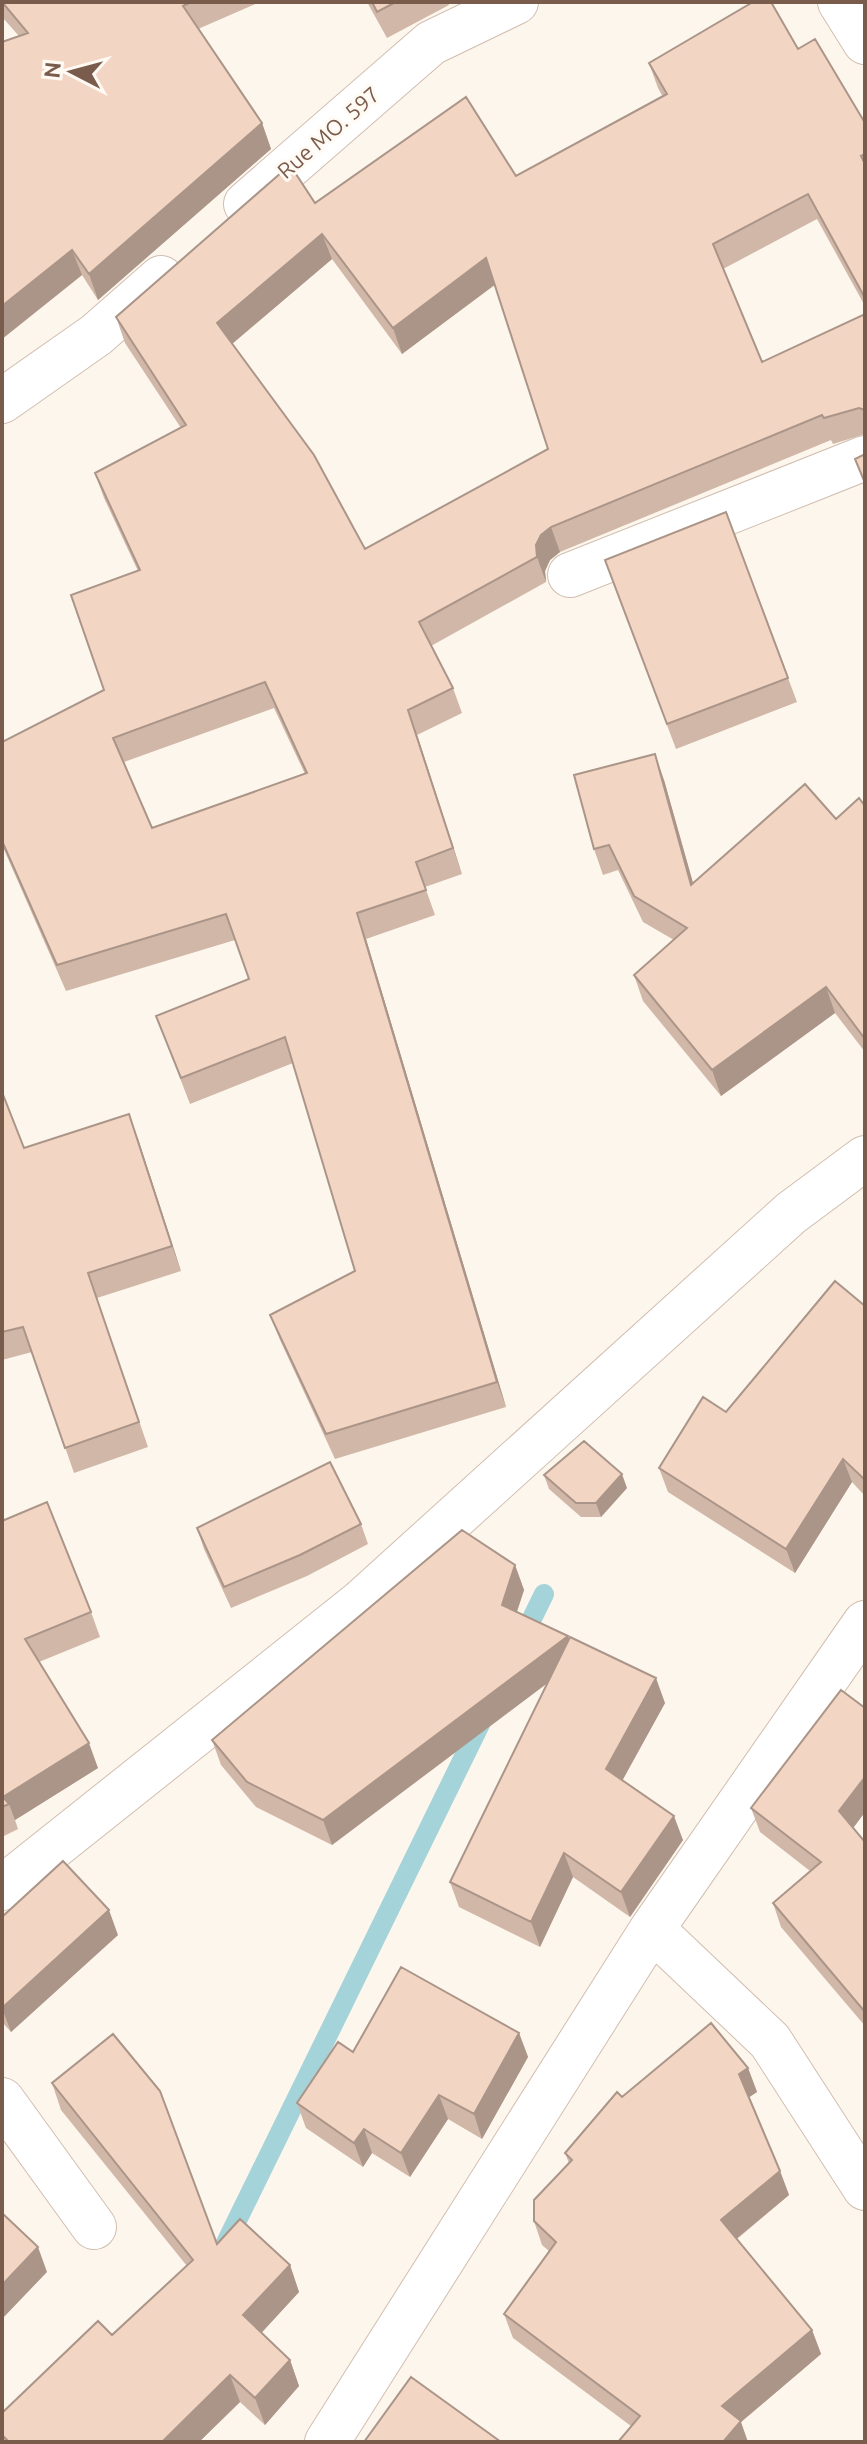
<svg xmlns="http://www.w3.org/2000/svg" width="867" height="2444" viewBox="0 0 867 2444" font-family="Ubuntu,sans-serif">
<style>
.lines{fill:none;stroke-linecap:round;stroke-linejoin:round}
.stream{stroke:#a5d3da;stroke-width:20}
.minor-casing{stroke:#d1beb0;stroke-width:46}
.minor{stroke:#fff;stroke-width:44}
.wall{fill:#d1b7a8;fill-rule:evenodd}
.shaded-wall{fill:#aa9588}
.building{fill:#f3d5c3;stroke:#aa9588;stroke-width:2;fill-rule:evenodd}
.labels{text-anchor:middle;dominant-baseline:central;stroke-width:6;stroke-linejoin:round;paint-order:stroke}
.street-label{font-size:22px;fill:#7a5c4d;stroke:#fffaf3}
</style>
<rect width="100%" height="100%" fill="#fdf6ec"/>
<g class="lines">
<path class="stream" d="M521 1641 544 1594
M222 2251 484 1716"/>
<defs>
<path id="minor" d="M840 2 865 42
M246 204 431 43 516 2
M2 401 96 335 161 278
M570 575 865 458
M2 1888 360 1603 791 1213 865 1158
M652 1929 770 2041 865 2188
M2 2100 94 2227
M327 2442 652 1929 865 1623"/>
</defs>
<use href="#minor" class="minor-casing"/>
<use href="#minor" class="minor"/>
</g>
<path class="wall" d="M2 2H260L198 29 262 123 271 149 98 300 82 275 2 339V42L19 36 2 17Z
M367 2H448L449 5 387 38Z
M798 49 865 123V306L817 219 723 269 762 362 865 314V434L833 444 831 440 560 552 550 560 545 571 546 582 431 646 453 688 462 713 417 735 462 874 425 887 435 915 366 939 506 1407 335 1459 280 1340 270 1315 355 1271 293 1063 190 1104 156 1016 249 979 235 940 66 991 2 845V732L4 741 104 690 138 571 104 498 95 473 181 428 125 343 116 317 315 203 516 176 663 97 658 88 649 63ZM332 259 402 354 495 284 548 449 365 549 232 344ZM274 708 305 774 152 828 124 762Z
M726 512 797 702 676 749 605 560Z
M664 780 693 884 865 806V1052L835 1013 721 1096 643 1001 634 975 674 940 643 922 618 870 603 875 594 849Z
M2 1092 24 1148 138 1139 181 1271 97 1298 148 1447 74 1473 32 1352 2 1360Z
M865 1306V1496L852 1482 795 1573 668 1492 659 1468 726 1412Z
M544 1475 627 1488 601 1517H581L549 1489Z
M2 1521 91 1612 100 1637 39 1662 98 1768 15 1820 18 1829 2 1837Z
M361 1524 368 1544 307 1576 231 1608 204 1549 197 1528Z
M515 1565 524 1590 517 1612 569 1638 665 1703 622 1780 683 1840 630 1917 573 1877 540 1947 459 1907 450 1882 547 1683 332 1845 256 1807 221 1765 212 1740Z
M865 1708V1812L853 1828 865 1842V2026L781 1927 773 1903 810 1871 760 1832 751 1808Z
M2 1917 118 1935 11 2032 2 2022Z
M519 2033 528 2057 482 2139 448 2119 410 2177 372 2153 363 2167 306 2128 297 2103 353 2052Z
M748 2068 757 2092 749 2097 780 2171 789 2195 737 2239 812 2330 821 2354 741 2422 631 2426 513 2338 504 2314 549 2251 542 2245 534 2221 569 2163 565 2153 622 2097Z
M52 2083 217 2244 290 2265 299 2292 261 2333 290 2360 299 2386 265 2425 240 2402 199 2442H2V2413L112 2335 187 2266 61 2110Z"/>
<path class="shaded-wall" d="M262 123 271 149 98 300 89 274Z
M322 234 332 259 226 349 217 323Z
M72 250 82 275 2 339V306Z
M486 258 496 284 402 354 393 328Z
M551 527 560 552 550 560 545 571 546 582 537 557 536 545 541 535Z
M408 710 417 735 462 874 453 848Z
M655 754 664 780 701 911 691 885Z
M357 913 366 939 506 1407 497 1382Z
M826 987 835 1013 721 1096 712 1070Z
M129 1114 138 1139 181 1271 172 1246Z
M843 1459 852 1482 795 1573 786 1549Z
M622 1474 627 1488 601 1517 596 1503Z
M515 1565 524 1590 511 1629 502 1605Z
M568 1636 577 1661 332 1845 323 1820Z
M656 1678 665 1703 615 1794 606 1769Z
M89 1743 98 1768 15 1820 9 1804 3 1797Z
M865 1777V1812L848 1835 839 1811Z
M674 1816 683 1840 630 1917 621 1892Z
M564 1853 573 1877 540 1947 531 1922Z
M109 1910 118 1935 11 2032 2 2008Z
M519 2033 528 2057 482 2139 474 2114Z
M748 2068 757 2092 748 2098 739 2074Z
M439 2095 448 2119 410 2177 401 2153Z
M364 2129 372 2153 363 2167 354 2143Z
M780 2171 789 2195 730 2244 721 2220Z
M38 2247 47 2272 2 2319V2285Z
M290 2265 299 2292 253 2342 243 2315Z
M812 2330 821 2354 741 2422 748 2442H723L722 2406Z
M290 2360 299 2386 265 2425 255 2398Z
M230 2375 240 2402 199 2442H162Z"/>
<path class="building" d="M2 2H191L183 6 262 123 89 274 72 250 2 306V228L3 227 2 224V42L28 33Z
M372 2H396L377 12Z
M753 2H771L798 49 815 39 865 123V154L861 156 865 164V298L808 194 713 244 762 362 865 314V410L859 408 824 418 822 415 551 527 541 535 536 545 537 557 419 622 453 688 408 710 453 848 416 862 426 890 357 913 497 1382 326 1434 270 1315 355 1271 285 1037 181 1078 156 1016 249 979 226 914 57 965 2 841V742L104 690 71 595 140 570 95 473 186 425 116 317 290 165 315 203 466 97 516 176 667 94 649 63ZM322 234 393 328 486 258 548 449 365 549 314 455 217 323ZM265 682 307 773 152 828 113 738Z
M865 454V483L855 459Z
M726 512 788 678 667 724 605 560Z
M655 754 691 885 805 784 836 819 859 798 865 806V1039L826 987 712 1070 634 975 687 928 634 896 609 845 594 849 574 775Z
M2 1092 24 1148 129 1114 172 1246 88 1273 139 1422 65 1448 23 1327 2 1332Z
M835 1281 865 1306V1480L843 1459 786 1549 659 1468 703 1397 726 1412Z
M584 1441 622 1474 596 1503H576L544 1475Z
M330 1462 361 1524 300 1555 224 1587 197 1528Z
M47 1502 91 1612 25 1639 89 1743 3 1797 9 1804 2 1807V1521Z
M462 1530 515 1565 502 1605 568 1636 323 1820 247 1782 212 1740Z
M570 1637 656 1678 606 1769 674 1816 621 1892 564 1853 531 1922 450 1882Z
M841 1690 865 1708V1777L839 1811 865 1842V2012L773 1903 821 1862 751 1808Z
M63 1861 109 1910 2 2008V1917Z
M401 1967 519 2033 474 2114 439 2095 401 2153 364 2129 354 2143 297 2103 338 2042 353 2052Z
M711 2023 748 2068 739 2074 780 2171 721 2220 812 2330 722 2406 741 2421 723 2442H618L640 2416 504 2314 556 2242 534 2221V2200L572 2160 565 2153 617 2092 622 2097Z
M113 2034 160 2091 217 2244 240 2219 290 2265 243 2315 290 2360 255 2398 230 2375 162 2442H9L2 2435V2413L98 2321 112 2335 193 2260 52 2083Z
M2 2213 38 2247 2 2285Z
M411 2377 501 2442H364Z"/>
<g class="labels">
<g class="street-label">
<text transform="translate(328 132) rotate(-41)">Rue MO. 597</text>
</g>
</g>
<rect width="867" height="2444" fill="none" stroke="#7a5c4d" stroke-width="8"/>
<g transform="translate(72 72) rotate(276)" stroke="#fffaf3" stroke-width="6" paint-order="stroke">
<path d="M0-6L14 30L0 20L-14 30Z" fill="#7a5c4d"/>
<text y="-12" font-size="22" font-weight="bold" text-anchor="middle" fill="#7a5c4d">N</text>
</g>
</svg>
